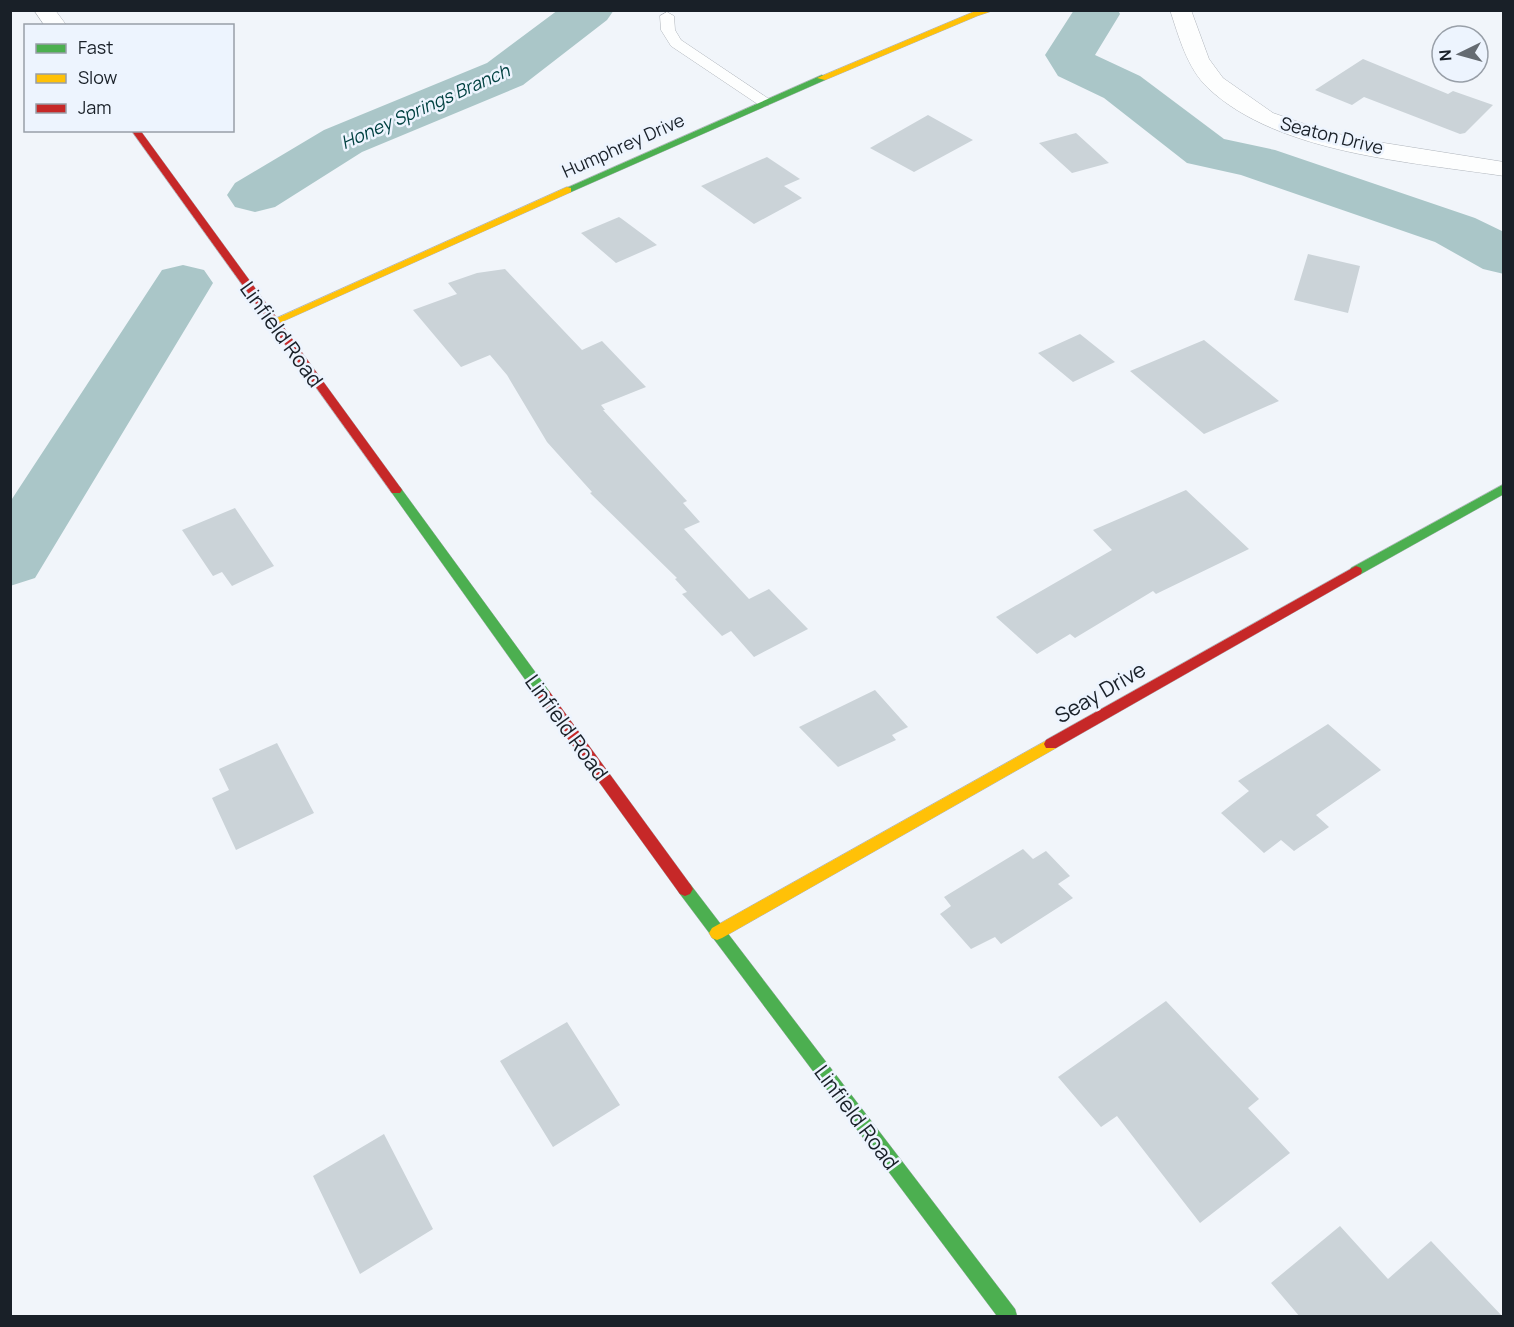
<svg xmlns="http://www.w3.org/2000/svg" width="1514" height="1327" viewBox="0 0 1514 1327" font-family="Manrope,sans-serif">
<style>
.lines{fill:none;stroke-linecap:round;stroke-linejoin:round}
.river{fill:#aac6c8;fill-rule:evenodd}
.building{fill:#cbd3d8}
.lane-casing{stroke:#b0b5bc;stroke-width:1}
.street-casing{stroke:#b0b5bc;stroke-width:1}
.fast-casing{stroke:#b0b5bc;stroke-width:1}
.slow-casing{stroke:#b0b5bc;stroke-width:1}
.jam-casing{stroke:#b0b5bc;stroke-width:1}
.lane{fill:#fdfefe;fill-rule:evenodd}
.street{fill:#fdfefe;fill-rule:evenodd}
.fast{fill:#4caf50;fill-rule:evenodd}
.slow{fill:#ffc107;fill-rule:evenodd}
.jam{fill:#c62828;fill-rule:evenodd}
.labels{text-anchor:middle;dominant-baseline:central;stroke-width:5;stroke-linejoin:round;paint-order:stroke}
.far-water-label{font-size:18px;font-style:italic;fill:#014141;stroke:#edf4fe}
.far-street-label{font-size:18px;fill:#192028;stroke:#edf4fe}
.street-label{font-size:21px;fill:#192028;stroke:#edf4fe}
</style>
<rect width="100%" height="100%" fill="#f1f5fa"/>
<g class="lines">
<path class="river" d="M558 10H614L607 20 523 85 362 152 275 207 255 212 235 207 227 195 235 183 324 130 487 63Z
M1074 10H1118L1120 14 1095 55 1140 76 1224 139 1275 150 1475 218 1504 232V274L1483 269 1435 242 1241 175 1187 163 1104 98 1058 76 1045 55Z
M183 265 204 270 213 283 35 578 10 586V502L162 270Z"/>
</g>
<path class="building" d="M1363 59 1448 94 1453 91 1493 105 1465 133 1460 134 1364 97 1352 105 1315 90Z
M928 115 973 140 914 172 870 148Z
M1076 133 1109 163 1072 173 1039 143Z
M767 157 800 179 784 186 802 198 754 224 701 186Z
M619 217 622 219 657 245 616 263 581 233Z
M1308 254 1360 266 1348 313 1294 300Z
M505 269 582 350 602 341 646 387 601 405 605 410H603L687 501 683 503 700 522 684 529 749 599 769 589 808 629 754 657 731 631 722 636 682 594 687 592 675 579 677 578 590 493 592 492 547 442 507 375 490 355 461 367 413 310 457 294 448 283 477 273Z
M1080 334 1115 362 1073 382 1038 353Z
M1204 340 1279 401 1204 434 1130 371Z
M1186 490 1249 549 1156 594 1153 591 1075 638 1070 634 1037 654 996 617 1112 550 1093 530Z
M235 508 274 566 232 586 222 572 213 576 182 530Z
M875 690 908 727 892 735 896 740 838 767 799 727Z
M1328 724 1381 770 1316 815 1329 827 1294 851 1281 840 1264 853 1221 813 1249 791 1238 781Z
M277 743 314 813 236 850 212 798 229 790 219 769Z
M1023 849 1033 859 1046 851 1070 876 1058 884 1073 898 1001 944 995 937 971 949 940 914 951 906 944 897Z
M1166 1001 1259 1099 1248 1108 1290 1153 1200 1223 1117 1116 1101 1127 1058 1077Z
M567 1022 620 1105 553 1147 500 1061Z
M384 1134 433 1229 360 1274 313 1176Z
M1340 1226 1388 1279 1431 1241 1503 1317H1300L1271 1283Z"/>
<g class="lines">
<defs>
<path id="lane" d="M667 12 674 16 675 30 681 40 769 99 771 102 769 105H759L671 46 661 30 660 16Z"/>
<path id="street" d="M34 10H55L67 26H45Z
M1170 10H1191L1209 59 1223 78 1273 113 1319 129 1359 139 1504 162V176C1412 162 1278 154 1208 88 1187 68 1179 37 1170 10Z"/>
<path id="fast" d="M822 75 827 78 825 80 571 192 567 193 562 190Z
M1504 484V494L1361 574H1351L1350 571 1351 568Z
M396 486 400 487 549 691 551 695 549 699H539L392 493 390 490 392 487Z
M685 882 690 884 1015 1309 1017 1316H997L680 894 677 889 680 884Z"/>
<path id="slow" d="M978 10H995L977 16 825 80 817 78Z
M567 187 571 188V192L277 324H269L268 322Z
M1051 738 1056 740 1058 744 1056 748 722 938 717 940 712 938 709 933 712 928Z"/>
<path id="jam" d="M131 130H140L400 487 402 490 400 493H392Z
M1356 566 1361 568 1362 571 1361 574 1056 748H1046L1044 744 1046 740Z
M544 690 549 691 690 884 693 889 690 894 685 896 680 894 539 699 537 695 539 691Z"/>
</defs>
<use href="#lane" class="lane-casing"/>
<use href="#street" class="street-casing"/>
<use href="#fast" class="fast-casing"/>
<use href="#slow" class="slow-casing"/>
<use href="#jam" class="jam-casing"/>
<use href="#lane" class="lane"/>
<use href="#street" class="street"/>
<use href="#fast" class="fast"/>
<use href="#slow" class="slow"/>
<use href="#jam" class="jam"/>
</g>
<g class="labels">
<g class="far-water-label">
<text transform="translate(425 106) rotate(-24)">Honey Springs Branch</text>
</g>
<g class="far-street-label">
<text transform="translate(1332 135) rotate(14)">Seaton Drive</text>
<text transform="translate(623 145) rotate(-24)">Humphrey Drive</text>
</g>
<g class="street-label">
<text transform="translate(282 334) rotate(54)">Linfield Road</text>
<text transform="translate(1100 692) rotate(-30)">Seay Drive</text>
<text transform="translate(567 727) rotate(54)">Linfield Road</text>
<text transform="translate(857 1117) rotate(53)">Linfield Road</text>
</g>
</g>
<rect width="1514" height="1327" fill="none" stroke="#192028" stroke-width="24"/>
<rect x="24" y="24" width="210" height="108" fill="#edf4fe" stroke="#989fa8" stroke-width="1.5"/>
<rect x="36" y="44" width="30" height="9" fill="#4caf50" stroke="#989fa8" stroke-width="1.5"/>
<text x="78" y="54" font-size="18" fill="#192028">Fast</text>
<rect x="36" y="74" width="30" height="9" fill="#ffc107" stroke="#989fa8" stroke-width="1.5"/>
<text x="78" y="84" font-size="18" fill="#192028">Slow</text>
<rect x="36" y="104" width="30" height="9" fill="#c62828" stroke="#989fa8" stroke-width="1.5"/>
<text x="78" y="114" font-size="18" fill="#192028">Jam</text>
<g transform="translate(1460 54) rotate(265)"><circle r="28" fill="#edf4fe" stroke="#989fa8" stroke-width="1.5"/>
<path d="M0-4.5L10 22L0 15L-10 22Z" fill="#656b72"/>
<text y="-9" font-size="16" font-weight="bold" text-anchor="middle" fill="#192028">N</text>
</g>
</svg>
